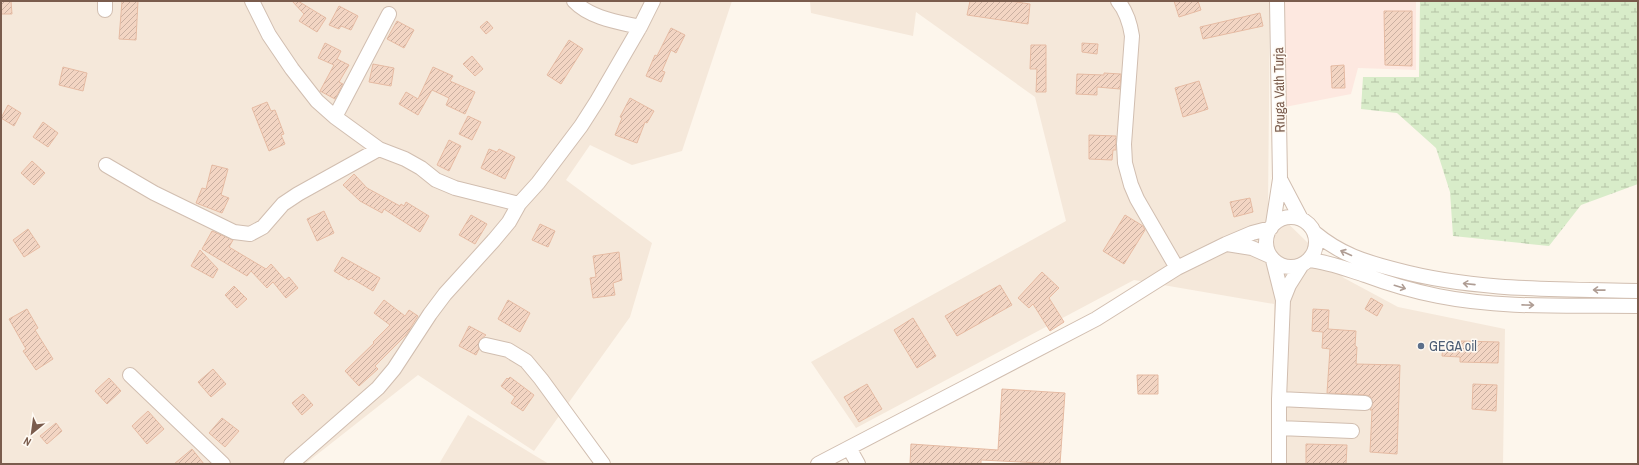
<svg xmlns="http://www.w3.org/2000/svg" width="1639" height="465" viewBox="0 0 1639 465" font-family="'Archivo Narrow',sans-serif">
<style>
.residential{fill:#f5e8da}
.commercial{fill:#fde8e0}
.wetland{fill:url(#wetland-marsh)}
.building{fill:url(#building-hatch);stroke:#e6bba3}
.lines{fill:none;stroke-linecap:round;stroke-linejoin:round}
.minor-casing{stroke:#d1beb0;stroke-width:16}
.minor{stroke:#fff;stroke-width:14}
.oneway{stroke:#af9d94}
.service-dot{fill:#5c6f8a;stroke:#fffaf3;stroke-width:1.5}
.labels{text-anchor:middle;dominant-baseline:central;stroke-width:3;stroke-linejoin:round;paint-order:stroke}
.street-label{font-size:14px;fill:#7a5c4d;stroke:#fffaf3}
.service-label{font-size:14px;fill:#4e5e75;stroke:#fffaf3;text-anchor:start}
</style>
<defs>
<pattern id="wetland-marsh" width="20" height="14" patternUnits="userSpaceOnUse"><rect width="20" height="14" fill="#d8ecc9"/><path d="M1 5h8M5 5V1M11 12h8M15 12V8" fill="none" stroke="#b4c2a5"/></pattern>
<pattern id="building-hatch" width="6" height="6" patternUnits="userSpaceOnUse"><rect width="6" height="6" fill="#f3d5c3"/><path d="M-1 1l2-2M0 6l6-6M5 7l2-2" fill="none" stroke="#cab0a1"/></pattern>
</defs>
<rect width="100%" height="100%" fill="#fdf6ec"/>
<path class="residential" d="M1 1H732L682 151 632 165 590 145 566 180 652 243 630 317 534 451 418 375 305 464H1Z
M810 1H1270L1268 204 1344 278 1398 307 1505 329 1503 464H1273L1274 304 1134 280 856 428 811 362 1066 221 1035 97 916 12 913 36 811 13Z
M468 415 549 464H439Z"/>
<path class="commercial" d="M1280 1 1416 2V70L1358 68 1351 94 1285 107Z"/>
<path class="wetland" d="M1420 1H1638V184L1581 205 1549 246 1453 236 1450 192 1436 148 1397 113 1361 109 1363 77H1419Z"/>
<path class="building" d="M1 1H11L12 14H1Z
M122 1H138L136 40 119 39Z
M292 1H298L326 18 317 32 299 21 304 14Z
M970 1H1010L1030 4 1028 24 967 15Z
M1174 1H1198L1201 10 1179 17Z
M339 6 358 16 351 30 341 26 339 29 329 25Z
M1384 11H1412V66L1385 65Z
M1260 13 1263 26 1203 39 1200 27Z
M397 21 414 30 404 48 387 39Z
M487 21 493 28 486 34 480 27Z
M671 28 685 35 676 53 671 50 662 71 665 72 661 82 646 76 655 55 657 56Z
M569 40 583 49 561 84 547 75Z
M325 43 341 51 337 59 349 65 339 82 343 84 335 99 320 91 334 65 318 58Z
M1082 43 1098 44 1097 54 1082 52Z
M1031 45H1046V92H1036L1037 69H1030Z
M472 56 483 69 475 76 463 64Z
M373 64 394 68 391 86 369 82Z
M1344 65 1345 88H1332L1331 66Z
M63 67 87 73 83 91 59 85Z
M433 67 453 76 450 81 475 92 465 114 446 105 449 98 432 90 418 115 399 104 406 92 418 99Z
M1104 73 1121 74 1120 89 1097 87V95L1076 94 1077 74 1104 75Z
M1199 81 1208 109 1183 117 1175 88Z
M630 98 654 111 647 123 645 122 637 143 615 135 622 118 620 117Z
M267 102 271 111 275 110 284 134 281 135 285 144 269 151 252 108Z
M8 105 21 113 14 126 1 118Z
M468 116 481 122 472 140 459 134Z
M43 122 58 133 48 147 33 137Z
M1089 135 1116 136V150H1113L1112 160 1089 159Z
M449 140 461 146 449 171 437 165Z
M489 149 497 152 499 149 515 157 505 179 481 168Z
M32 161 45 173 34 185 21 173Z
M212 165 228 169 221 195 229 198 222 213 196 203 202 188 206 189Z
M354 174 367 188 400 206 401 204 404 206 406 202 429 216 420 232 384 209 382 213 360 201 343 185Z
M1250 198 1253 212 1234 217 1230 202Z
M324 211 334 233 317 241 307 219Z
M471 215 487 224 475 244 459 235Z
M1125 215 1143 226 1145 230 1124 264 1103 251Z
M540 224 555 231 548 247 532 240Z
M28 229 40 247 24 257 13 240Z
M212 231 233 240 229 247 266 269 271 264 285 280 289 277 298 288 286 298 273 282 267 288 251 271 247 276 202 249Z
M200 250 218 269 213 278 191 266Z
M619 252 622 280 613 283 615 295 593 298 590 278 596 277 593 256Z
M342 257 380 278 373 291 351 278 349 280 334 271Z
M1042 272 1059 288 1049 298 1064 322 1050 331 1033 304 1029 308 1018 298Z
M1000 285 1012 305 957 336 945 316Z
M234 286 247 299 237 308 225 295Z
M1371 298 1383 305 1377 316 1365 309Z
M384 300 405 316 409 310 418 316 406 335 375 366 378 369 359 386 345 371 374 343 373 342 390 325 374 313Z
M508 300 530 313 520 332 498 319Z
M27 309 38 328 35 330 53 359 36 370 23 351 26 349 9 319Z
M1313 309 1329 310 1328 329 1356 331 1355 346 1357 347 1356 364 1400 365 1397 454 1370 452 1372 410H1370L1373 403 1370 396 1365 395 1327 393 1330 349 1322 348 1323 332 1312 331Z
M913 318 936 356 917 368 894 330Z
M469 326 486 335 480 340 478 344 479 349 476 355 459 346Z
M1461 341 1499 342 1498 363 1460 362V357L1442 356 1443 346 1461 347Z
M213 369 226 384 211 397 198 382Z
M1137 375H1158V394H1138Z
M510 377 534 395 523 411 511 403 515 397 501 386 507 378 508 379Z
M109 378 121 391 107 404 95 391Z
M867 384 882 409 859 422 844 397Z
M1473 384 1497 385 1496 411 1472 409Z
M1002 389 1065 393 1060 464 981 460V464H910L911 444 998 450Z
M303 394 313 405 302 415 292 403Z
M148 411 164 429 147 444 132 426Z
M222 418 239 431 225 447 209 433Z
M56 423 62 431 47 444 40 436Z
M1306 444 1347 445 1346 464H1306Z
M192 449 204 464H174Z"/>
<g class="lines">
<defs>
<path id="minor" d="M105 1V10
M252 1 269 35 292 69 317 101 335 117 379 149 405 159 421 168 436 180 455 188 519 204
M574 1C590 18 618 22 640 27
M1118 1C1127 12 1130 23 1132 36L1124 144 1125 163 1131 185 1137 199 1177 268
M335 117 389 14
M106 165 154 193 234 232 250 234 263 227 283 204 298 194 379 149
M1280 179 1301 219
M1266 242a25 25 0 1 1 50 0a25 25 0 1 1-50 0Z
M1273 224 1280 179 1277 1
M1315 233C1340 254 1365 262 1397 270 1475 291 1557 289 1638 291
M1227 244 1252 248 1270 256
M1273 260 1283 300 1279 399V464
M1309 260C1329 262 1346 269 1365 275 1389 284 1413 291 1438 296 1503 309 1571 305 1638 306
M1283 300 1289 285 1301 266
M486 345 508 350 526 361 541 379 603 464
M130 375 223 464
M1279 399 1365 403
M1279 428 1352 431
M849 448 858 464
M291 464 378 388 394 369 430 314 445 294 494 240 509 222 519 204 538 183 581 126 597 101 640 27 653 1
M818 464 1096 319 1177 268 1226 244 1252 233 1271 228"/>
</defs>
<use href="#minor" class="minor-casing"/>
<use href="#minor" class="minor"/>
</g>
<defs><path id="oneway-shaft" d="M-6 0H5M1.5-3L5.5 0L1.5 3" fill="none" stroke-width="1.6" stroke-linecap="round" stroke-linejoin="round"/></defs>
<g class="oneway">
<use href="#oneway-shaft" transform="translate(1346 253) rotate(-156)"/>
<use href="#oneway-shaft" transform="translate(1469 284) rotate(-174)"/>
<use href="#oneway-shaft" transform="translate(1400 287) rotate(17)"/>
<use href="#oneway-shaft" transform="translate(1599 290) rotate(-179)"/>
<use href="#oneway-shaft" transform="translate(1528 305) rotate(1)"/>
</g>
<circle class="service-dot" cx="1421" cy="346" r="4"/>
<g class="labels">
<g class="street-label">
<text transform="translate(1279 90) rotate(-91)">Rruga Vath Turja</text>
</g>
<g class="service-label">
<text x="1429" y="346">GEGA oil</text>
</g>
</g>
<rect width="1639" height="465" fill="none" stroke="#7a5c4d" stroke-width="4"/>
<g transform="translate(32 433) rotate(209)" stroke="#fffaf3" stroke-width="3" paint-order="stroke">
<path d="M0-3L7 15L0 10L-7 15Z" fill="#7a5c4d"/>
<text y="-6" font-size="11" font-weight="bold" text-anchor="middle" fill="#7a5c4d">N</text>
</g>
</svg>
